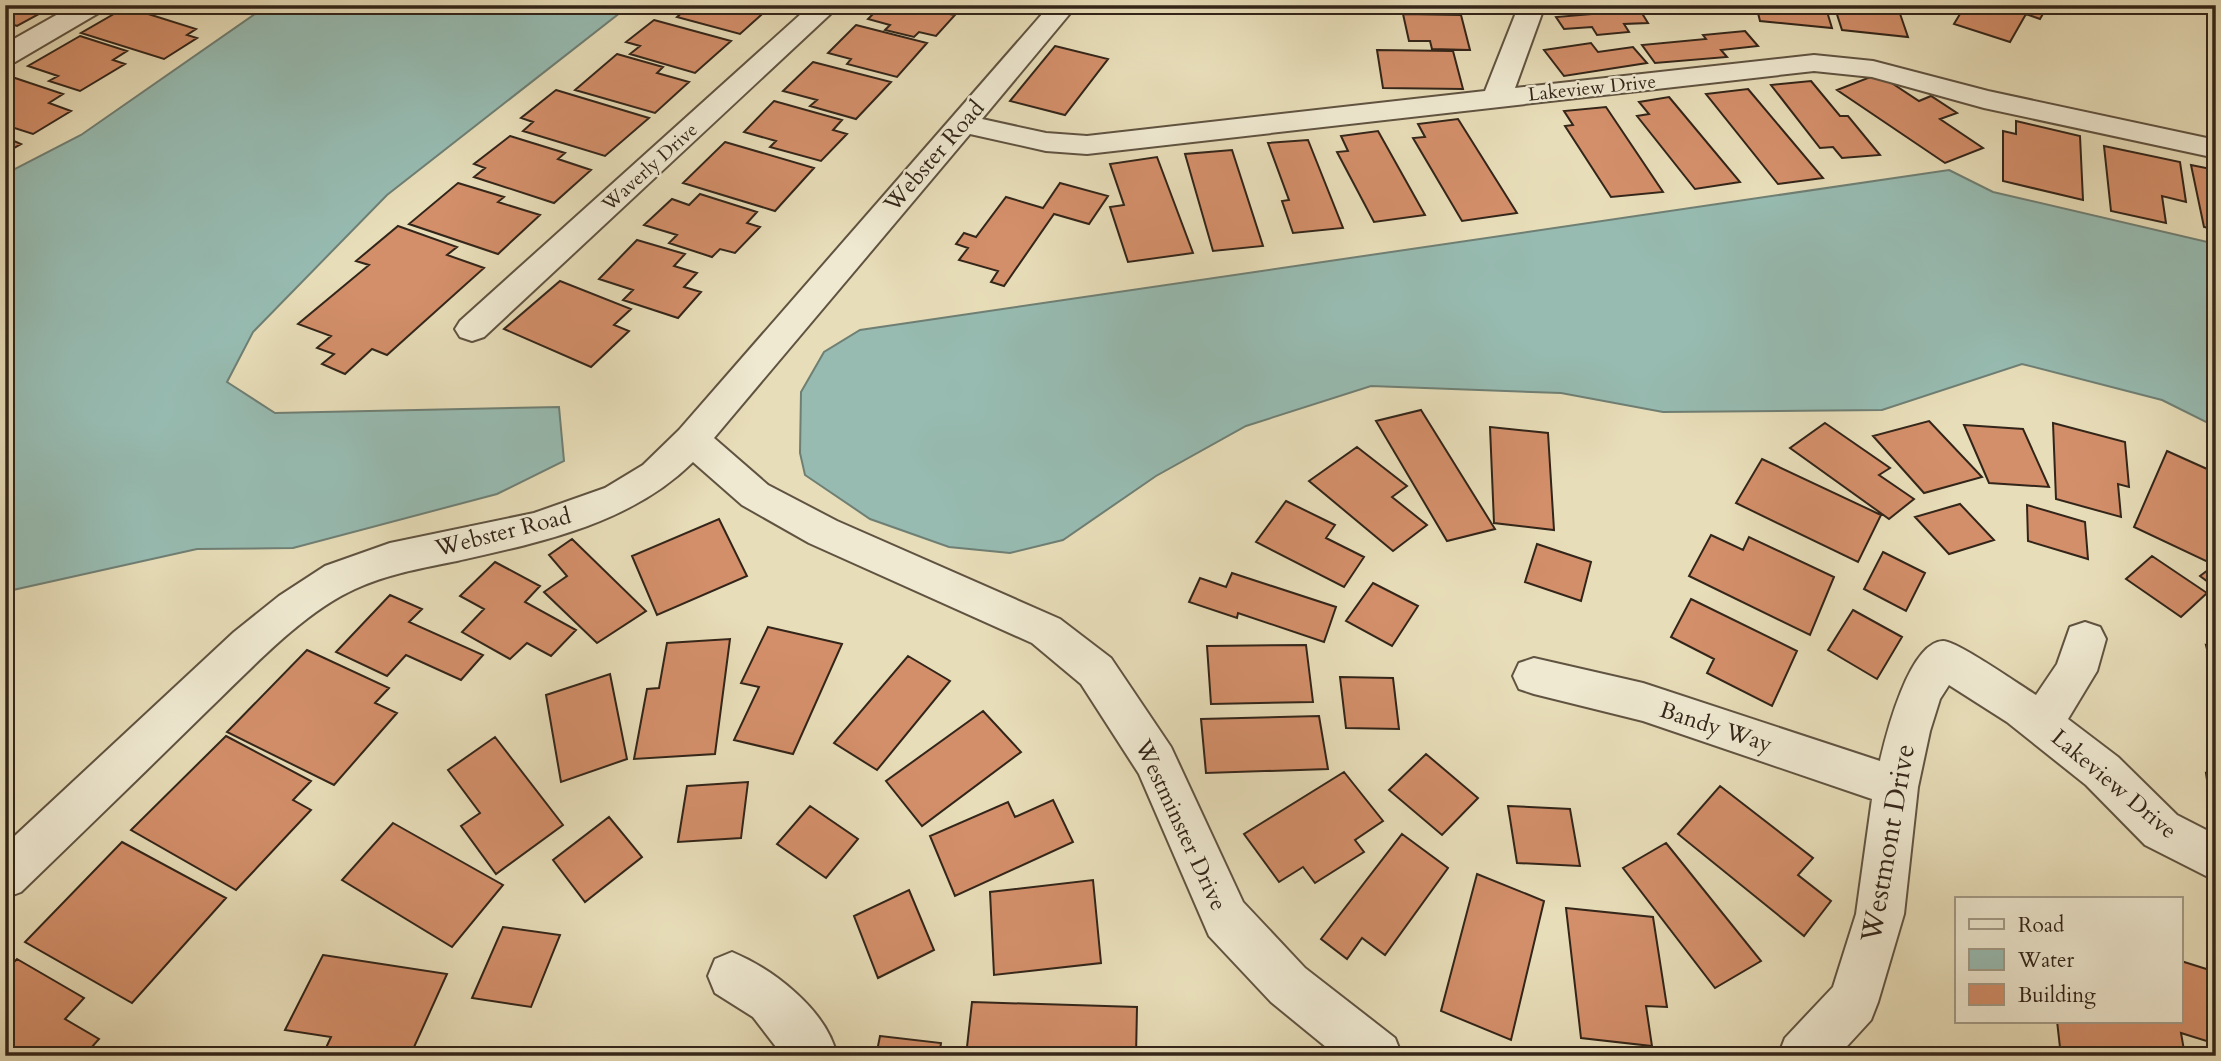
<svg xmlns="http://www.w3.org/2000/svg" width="2221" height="1061" viewBox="0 0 2221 1061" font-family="Cardo,serif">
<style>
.water{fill:#97bbb1;stroke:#6f7f74;stroke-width:2}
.building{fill:#d38f6a;stroke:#332519;stroke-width:2}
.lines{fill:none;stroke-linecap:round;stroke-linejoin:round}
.minor-casing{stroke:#605341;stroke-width:4}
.minor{fill:#efe9d1;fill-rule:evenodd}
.labels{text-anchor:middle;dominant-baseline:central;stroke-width:5;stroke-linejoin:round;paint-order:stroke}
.far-street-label{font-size:19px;fill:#332519;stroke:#efe9d1}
.street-label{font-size:23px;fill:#332519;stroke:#efe9d1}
.near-street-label{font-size:28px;fill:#332519;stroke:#efe9d1}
</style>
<rect width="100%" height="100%" fill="#e7ddb8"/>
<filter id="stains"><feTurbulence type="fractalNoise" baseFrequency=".00286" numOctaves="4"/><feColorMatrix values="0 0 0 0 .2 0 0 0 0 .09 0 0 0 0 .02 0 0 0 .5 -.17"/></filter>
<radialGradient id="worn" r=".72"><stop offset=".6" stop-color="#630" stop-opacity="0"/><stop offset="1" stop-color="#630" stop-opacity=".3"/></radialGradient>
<path class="water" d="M268 5H630L387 195 253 332 227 382 275 413 559 407 564 461 497 494 293 548 197 549 13 590 5 595V174L81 135Z
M1949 170 1993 192 2216 244V427L2162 400 2022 364 1882 410 1663 412 1561 393 1371 386 1246 426 1156 476 1063 540 1010 553 949 547 870 519 805 475 800 453 801 392 824 352 860 330Z"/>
<path class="building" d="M5 5H47L52 7 17 26 5 22Z
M763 5 770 7 740 34 677 17 685 10 668 6Z
M882 5H951L944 13 955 15 936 36 919 32 914 37 885 30 890 25 868 19Z
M1756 5H1825L1832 28 1760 21Z
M1834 5H1897L1908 37 1842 30Z
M1961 5H2048L2040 19 2026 14 2010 42 1954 24 1960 14 1956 13Z
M126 7 196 29 187 35 197 38 164 59 81 33Z
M1640 10 1648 23 1624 24 1629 32 1597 35 1592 27 1564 29 1556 17Z
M1403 14 1461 15 1470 50 1432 49 1430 41H1409Z
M654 20 731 41 695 73 630 54 640 46 626 42Z
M856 25 927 43 897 77 847 64 851 59 828 53Z
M1745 31 1758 46 1721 50 1727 57 1655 63 1642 45 1706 39 1703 35Z
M80 36 127 51 113 60 125 64 80 91 49 81 58 76 28 66Z
M1591 43 1598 52 1633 47 1647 63 1564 76 1544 50Z
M1055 46 1108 59 1065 115 1010 101Z
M1377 50 1453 51 1463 89 1383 88Z
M617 54 663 67 657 73 689 82 655 113 575 90Z
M813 62 891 82 856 119 810 106 817 100 783 91Z
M1878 74 1919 101 1931 96 1957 113 1940 119 1983 148 1945 163 1837 90Z
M9 76 63 94 49 103 71 111 33 134 5 125V78Z
M1811 81 1840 116H1848L1880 155 1842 158 1833 147 1820 148 1771 85Z
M1748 89 1823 178 1778 184 1706 94Z
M556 90 649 118 605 156 523 131 533 122 521 118Z
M1669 97 1740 182 1695 189 1637 116 1649 114 1639 102Z
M774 101 842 120 833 130 847 134 821 161 770 147 776 141 744 132Z
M1606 107 1663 192 1611 197 1565 126 1573 125 1564 111Z
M1458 119 1517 213 1462 221 1413 138 1425 137 1418 124Z
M2016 121 2080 136 2083 200 2003 181V131L2016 134Z
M1378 131 1425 215 1374 222 1337 152 1348 151 1341 136Z
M510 136 565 153 558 159 591 170 554 203 474 177 485 168 474 164Z
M5 137 21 144 5 153Z
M1308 140 1343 228 1293 233 1282 201 1289 200 1268 143Z
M725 142 814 168 775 211 683 183Z
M2104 146 2180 162 2186 202 2162 196 2166 223 2111 211Z
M1232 150 1263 246 1213 251 1185 154Z
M1157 157 1193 253 1128 262 1110 207 1124 205 1110 164Z
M2191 165 2216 170V230L2204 227Z
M458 183 504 197 498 202 540 215 498 254 409 224Z
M1060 183 1108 196 1089 224 1054 214 1004 286 991 282 998 271 959 260 968 248 956 244 964 233 976 237 1006 197 1043 208Z
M700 194 757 212 747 223 760 227 735 253 720 249 712 257 669 243 677 235 644 225 672 199 689 205Z
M398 226 457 247 447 255 484 268 387 355 372 349 345 374 322 364 334 354 317 348 331 336 298 324 369 265 356 261Z
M637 240 685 254 674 266 697 273 684 287 701 292 678 318 623 300 633 290 599 279Z
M560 281 631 309 614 325 629 331 591 367 504 329Z
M1421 410 1495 529 1447 541 1376 421Z
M1929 421 1982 477 1924 493 1873 436Z
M1825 423 1890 468 1879 475 1914 499 1889 519 1790 448Z
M2053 423 2125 442 2129 487 2118 484 2121 517 2056 499Z
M1964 425 2023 429 2049 487 1989 483Z
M1490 427 1548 433 1554 530 1494 523Z
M1357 447 1407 486 1392 497 1427 525 1393 551 1309 481Z
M2167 451 2216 473V542L2208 562 2134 527Z
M1762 459 1881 515 1858 562 1736 503Z
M1286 501 1335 525 1326 538 1364 557 1344 587 1256 542Z
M1960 504 1994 540 1949 554 1915 517Z
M2027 505 2085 522 2088 559 2028 541Z
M719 519 747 576 657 615 632 556Z
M1711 535 1743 550 1749 537 1834 577 1810 635 1689 576Z
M572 539 646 611 597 643 544 592 567 576 549 555Z
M1537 544 1591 562 1581 601 1525 582Z
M1883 552 1925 573 1906 611 1864 589Z
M2152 556 2207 593 2181 617 2126 579Z
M495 562 540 586 525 602 576 630 551 656 527 643 510 659 462 632 484 609 460 596Z
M2216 564V588L2200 576Z
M1232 573 1336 607 1324 642 1238 613 1237 618 1189 602 1200 578 1226 587Z
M1373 583 1418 606 1392 646 1346 621Z
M390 595 422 609 409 622 483 655 461 680 406 655 387 676 336 652Z
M1691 599 1797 651 1772 706 1707 673 1714 659 1671 637Z
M1853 610 1902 637 1877 679 1828 650Z
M768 627 842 644 793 754 734 740 759 687 741 683Z
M730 639 715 754 634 759 647 689 659 688 667 643Z
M1306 645 1313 702 1211 704 1207 646Z
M2206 645 2216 648V688Z
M307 650 389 688 375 703 397 713 334 785 227 732Z
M908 656 950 681 877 770 834 743Z
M610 674 627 759 561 782 546 695Z
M1340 677 1393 678 1399 729 1346 728Z
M983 711 1021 752 922 826 886 781Z
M1319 716 1328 769 1206 773 1201 719Z
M226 736 311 781 293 800 311 810 236 890 131 830Z
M495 737 563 825 496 874 461 826 480 813 448 770Z
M1426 754 1478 798 1442 835 1389 790Z
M1344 772 1383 821 1355 840 1364 852 1315 883 1303 867 1279 882 1244 834Z
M2206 773 2216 776V828H2214Z
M748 782 741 838 678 842 687 786Z
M1720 786 1813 858 1798 875 1831 901 1804 936 1678 834Z
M1053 800 1073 842 955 896 930 836 1008 802 1015 817Z
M810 806 858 839 826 878 777 844Z
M1508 806 1570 809 1580 866 1517 863Z
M609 817 642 857 585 902 553 860Z
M393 823 503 885 452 947 342 880Z
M1402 834 1448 868 1385 955 1362 938 1347 959 1321 939Z
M122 842 226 898 132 1003 25 942Z
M1666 843 1761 961 1715 988 1623 868Z
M1477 874 1544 901 1511 1040 1441 1011Z
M1093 880 1101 963 994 975 990 892Z
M909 890 934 950 878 978 854 916Z
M1566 908 1653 917 1667 1007 1646 1006 1652 1046 1581 1038Z
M503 927 560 935 531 1007 472 998Z
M323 955 447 974 410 1056H364L325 1050 331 1037 285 1030Z
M17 959 84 998 65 1019 99 1039 84 1056H5V971Z
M2181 961 2216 972V1044L2181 1033 2185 1056H2061L2057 1021H2181Z
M972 1002 1137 1007 1136 1056H966Z
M880 1036 941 1043 939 1056H876Z"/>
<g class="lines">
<defs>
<path id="minor" d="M74 5H106L102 11 15 62 5 64V44Z
M811 5H840L484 337 472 341 460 337 455 329 460 321Z
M1050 5H1077L982 119 1046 133 1087 136 1485 91 1519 5H1545L1515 88 1814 55 1873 61 1988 91 2216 140V158L1984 108 1872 77 1814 71 1087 154 1046 151 970 134 714 438 768 485 837 521 1060 619 1111 658 1171 747 1243 902 1305 968 1395 1038 1402 1056H1337L1271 1002 1209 936 1139 774 1081 684 1032 643 809 543 742 505 693 462C630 524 541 542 457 561 422 568 387 574 355 589 302 613 250 670 208 710 146 771 84 831 21 892L5 898V845L234 632 279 596 325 566 390 543 534 513 605 488 643 465 679 430Z
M2085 622 2100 627 2106 639 2097 671 2068 719 2118 757 2177 815 2216 835V881L2145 845 2086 785 2007 722 1949 685 1940 699 1930 731 1918 787 1904 914 1878 1002 1871 1020 1838 1056H1778L1785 1038 1833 987 1856 914 1872 799 1643 721 1534 694 1519 689 1513 676 1519 663 1534 658 1643 683 1880 761C1886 735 1909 642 1943 641 1957 641 2020 685 2036 695L2057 664 2070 627Z
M732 952C773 969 827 1010 837 1056H783L753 1017 715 993 708 976 715 959Z"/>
</defs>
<use href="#minor" class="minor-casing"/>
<use href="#minor" class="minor"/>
</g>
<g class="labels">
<g class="far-street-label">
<text transform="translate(1592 88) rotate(-6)">Lakeview Drive</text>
<text transform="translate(650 167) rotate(-42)">Waverly Drive</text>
</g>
<g class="street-label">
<text transform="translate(934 156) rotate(-49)">Webster Road</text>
<text transform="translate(503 532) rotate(-14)">Webster Road</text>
<text transform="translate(1716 727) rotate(18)">Bandy Way</text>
<text transform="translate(2114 784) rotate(40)">Lakeview Drive</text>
<text transform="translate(1181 825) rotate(65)">Westminster Drive</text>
</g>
<g class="near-street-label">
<text transform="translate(1888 843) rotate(-80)">Westmont Drive</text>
</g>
</g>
<rect width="2221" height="1061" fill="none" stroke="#e7ddb8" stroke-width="28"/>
<rect x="7" y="7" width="2207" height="1047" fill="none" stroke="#332519" stroke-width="3.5"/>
<rect x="14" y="14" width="2193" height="1033" fill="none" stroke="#332519" stroke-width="2"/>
<rect x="1955" y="897" width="228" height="126" fill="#efe9d1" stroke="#a49b87" stroke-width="2"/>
<rect x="1969" y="919" width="35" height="10" fill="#efe9d1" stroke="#a49b87" stroke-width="2"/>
<text x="2018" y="932" font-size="21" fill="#332519">Road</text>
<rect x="1969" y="949" width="35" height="21" fill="#97bbb1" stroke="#a49b87" stroke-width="2"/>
<text x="2018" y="967" font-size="21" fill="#332519">Water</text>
<rect x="1969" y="984" width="35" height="21" fill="#d38f6a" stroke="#a49b87" stroke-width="2"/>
<text x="2018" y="1002" font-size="21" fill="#332519">Building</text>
<rect width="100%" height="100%" filter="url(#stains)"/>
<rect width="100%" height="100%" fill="url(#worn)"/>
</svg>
